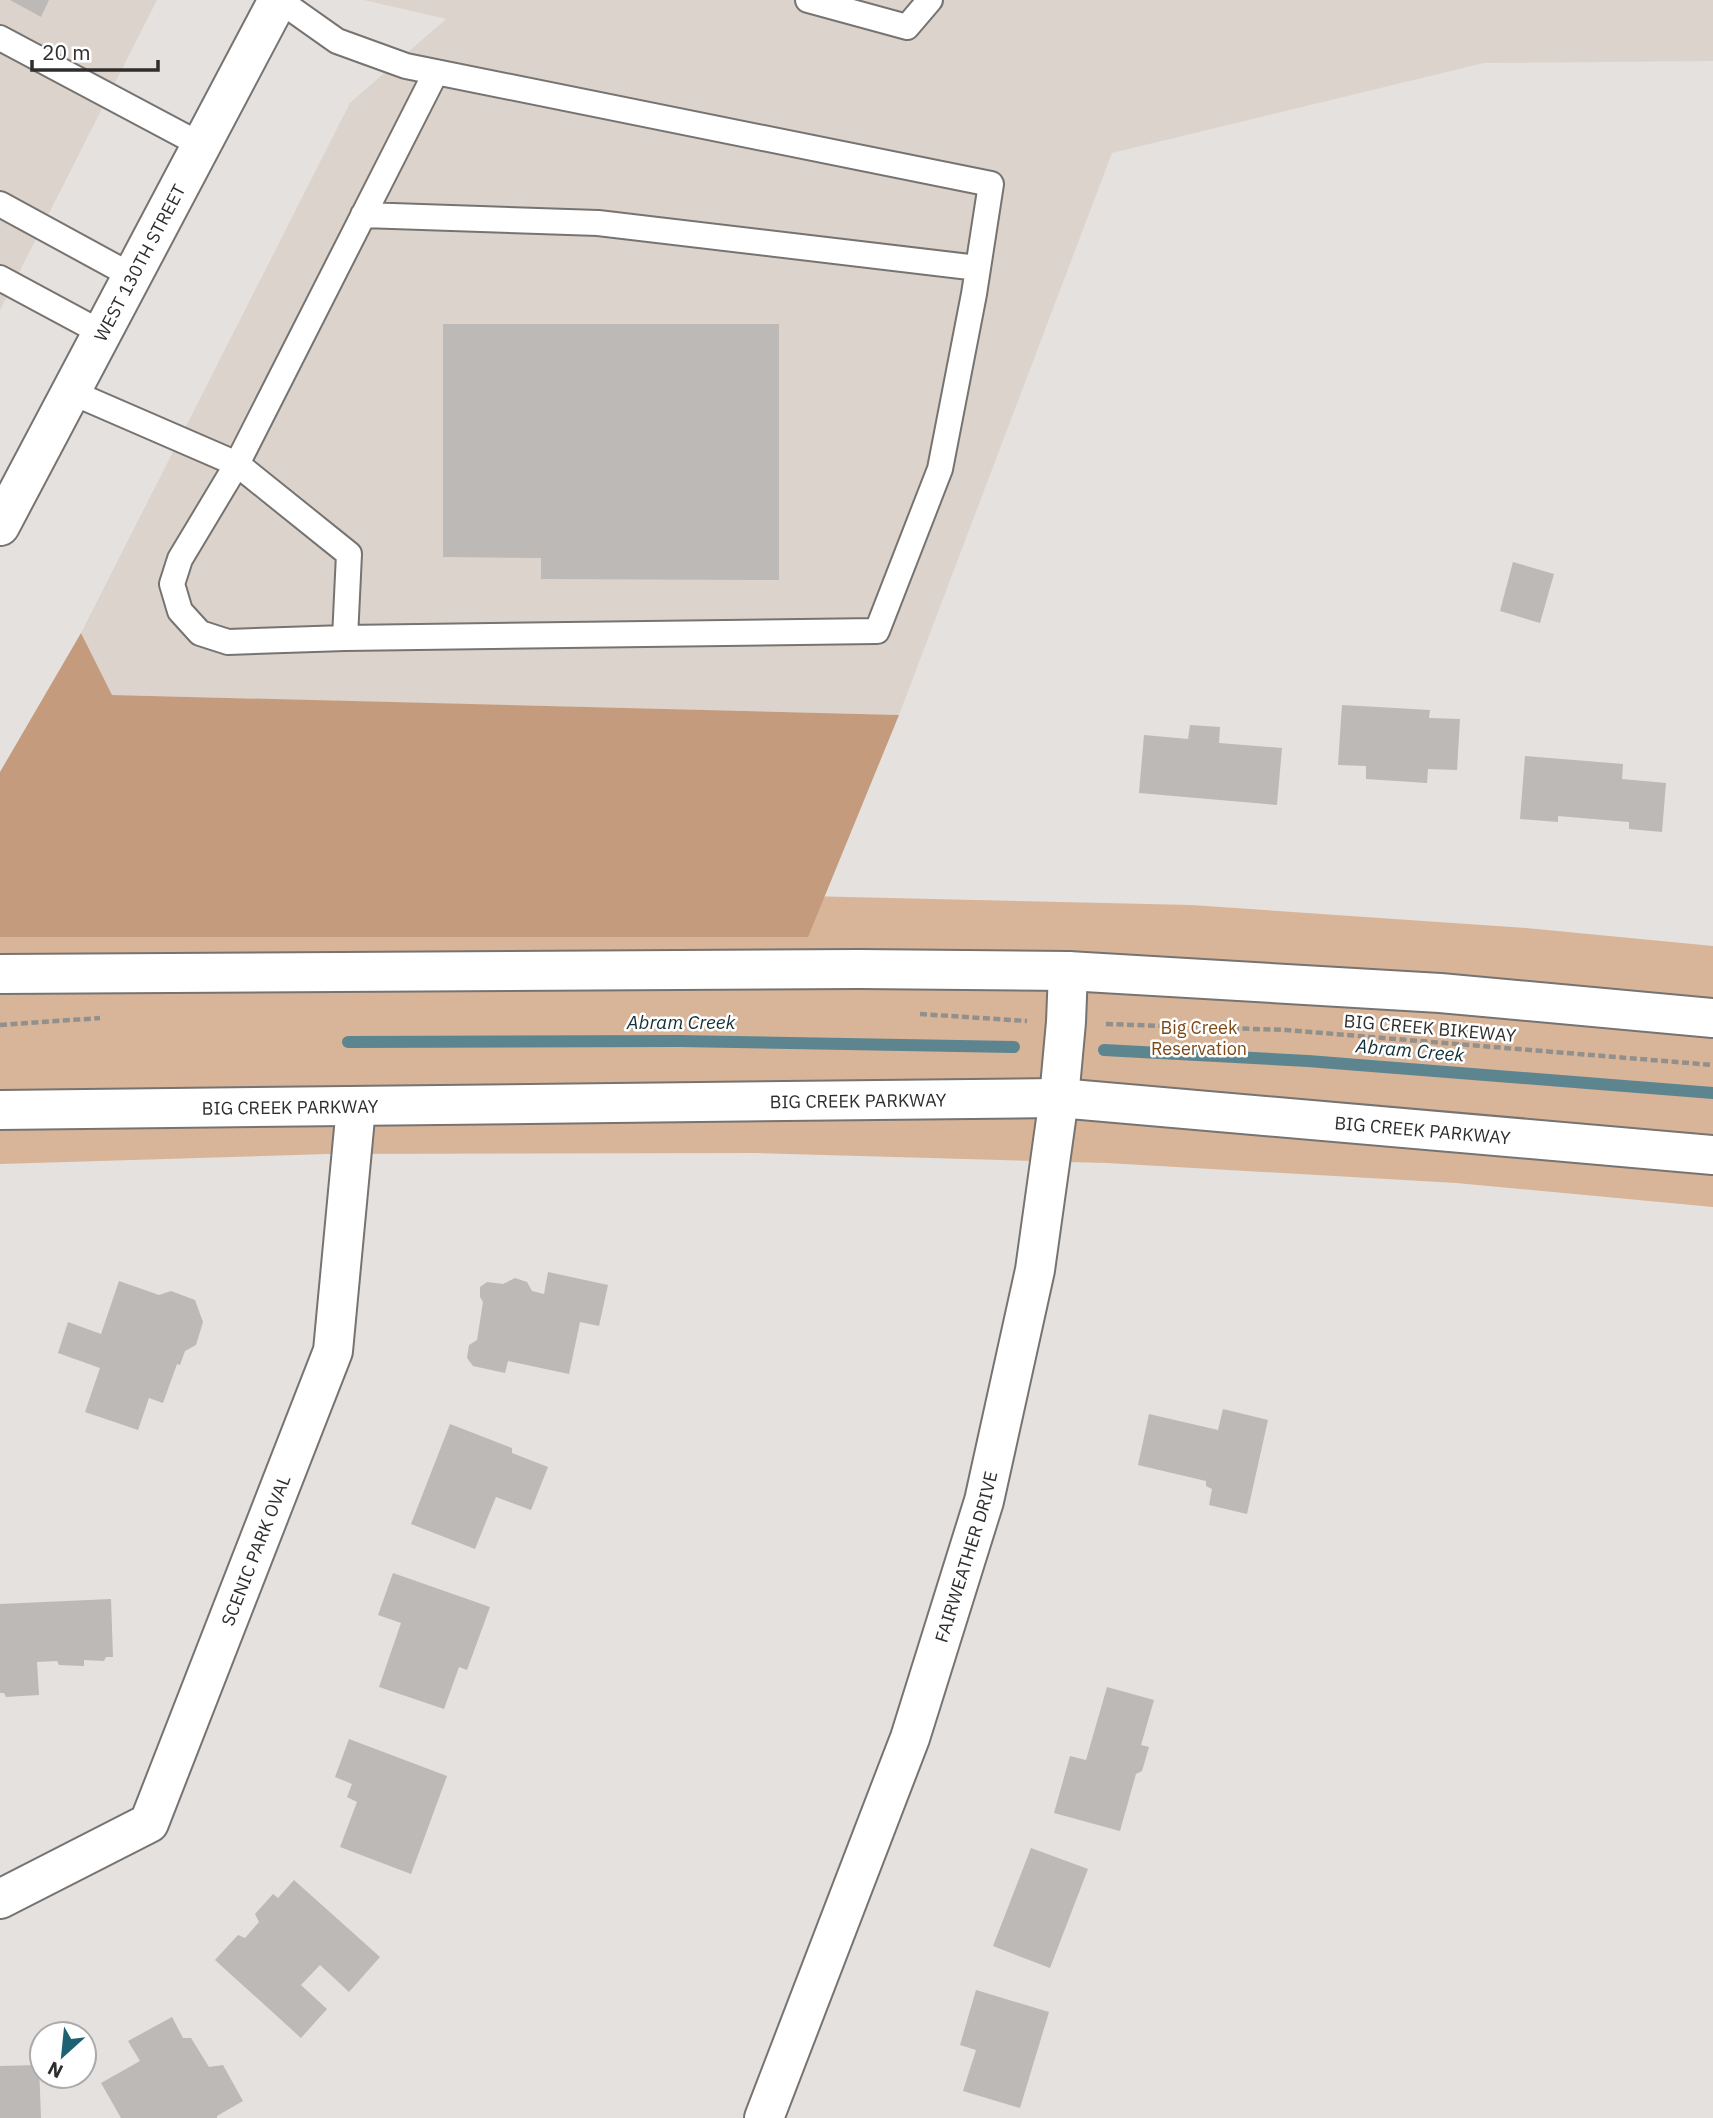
<svg xmlns="http://www.w3.org/2000/svg" width="1713" height="2118" viewBox="0 0 1713 2118" font-family="'IBM Plex Sans',sans-serif">
<style>
.built{fill:#dcd4cc}
.green{fill:#d8b498}
.forest{fill:#c49c7d}
.lines{fill:none;stroke-linecap:round;stroke-linejoin:round}
.stream{stroke:#5d8590;stroke-width:12}
.building{fill:#bcb9b7}
.service-casing{stroke:#767371;stroke-width:28}
.minor-casing{stroke:#767371;stroke-width:42}
.tertiary-casing{stroke:#767371;stroke-width:42}
.secondary-casing{stroke:#767371;stroke-width:42}
.path{stroke:#92908d;stroke-width:4.5;stroke-dasharray:7 3.5;stroke-linecap:butt}
.service{stroke:#fff;stroke-width:24}
.minor{stroke:#fff;stroke-width:38}
.tertiary{stroke:#fff;stroke-width:38}
.secondary{stroke:#fff;stroke-width:38}
.labels{text-anchor:middle;dominant-baseline:central;stroke-width:5;stroke-linejoin:round;paint-order:stroke}
.street-label{font-size:18px;fill:#2f2e2d;stroke:#fff}
.park-label{font-size:18px;fill:#7c4916;stroke:#fff}
.water-label{font-size:19px;font-style:italic;fill:#133038;stroke:#fff}
</style>
<rect width="100%" height="100%" fill="#e4e1de"/>
<path class="built" d="M0 0H157L0 310Z
M364 0H1713V61L1484 63 1112 153 899 715 111 695 81 633 350 103 446 19Z"/>
<path class="green" d="M587 891 1191 905 1526 928 1713 946V1207L1456 1183 1107 1163 757 1153 327 1154 0 1164V902Z"/>
<path class="forest" d="M81 633 112 695 899 715 808 937H0V772Z"/>
<g class="lines">
<path class="stream" d="M348 1042 679 1041 1014 1047
M1104 1050 1308 1061 1713 1093"/>
</g>
<path class="building" d="M10 0H49L41 17Z
M443 324H779V580L541 579V558L443 557Z
M1513 562 1554 574 1540 623 1500 611Z
M1342 705 1430 710 1429 718 1460 719 1457 770 1428 769 1427 783 1366 779V766L1338 765Z
M1190 725 1220 727 1219 743 1282 748 1277 805 1139 793 1144 735 1188 739Z
M1525 756 1623 764 1622 779 1666 783 1662 832 1629 829V822L1558 816V822L1520 819Z
M548 1272 608 1285 599 1326 580 1322 569 1374 508 1361 505 1373 473 1366 467 1358 469 1345 477 1340 483 1302 480 1297V1287L487 1282 503 1284 515 1278 527 1282 532 1291 544 1294Z
M119 1281 159 1295 171 1291 195 1300 203 1322 196 1345 185 1351 180 1365 177 1364 163 1403 149 1398 138 1430 85 1412 100 1368 58 1353 68 1322 101 1334Z
M1223 1409 1268 1420 1247 1514 1209 1505 1212 1489 1206 1486V1481L1138 1465 1149 1414 1218 1430Z
M450 1424 512 1448V1453L548 1467 531 1510 496 1497 475 1549 411 1524Z
M393 1573 490 1607 467 1670 459 1667 444 1709 379 1687 401 1623 378 1615Z
M111 1599 113 1657H106L104 1661 84 1660V1666L59 1665 57 1661 37 1662 39 1695 6 1697 4 1693H0V1604Z
M1107 1687 1154 1700 1141 1745 1149 1747 1142 1771 1136 1774 1120 1831 1054 1813 1070 1756 1086 1760Z
M349 1739 447 1776 411 1874 340 1847 357 1802 347 1797 352 1784 335 1777Z
M1031 1848 1088 1869 1050 1968 993 1946Z
M294 1880 380 1957 349 1992 320 1965 301 1985 327 2009 301 2038 215 1960 238 1935 245 1938 259 1922 255 1914 273 1894 278 1898Z
M976 1990 1049 2012 1020 2108 963 2091 976 2050 960 2045Z
M172 2017 183 2038H191L209 2067 223 2065 243 2101 217 2116V2118H121L101 2083 140 2061 128 2041Z
M39 2065 41 2118H0V2066Z"/>
<g class="lines">
<defs>
<path id="service" d="M808 0 907 27 930 0
M0 38 201 145
M0 204 132 276
M363 215 598 223 978 268
M0 278 102 333
M71 392 237 464 349 554 345 638 877 631 940 469 974 294 991 184 406 66 337 41 279 0
M345 638 228 642 200 633 180 611 172 584 180 559 237 464 436 72"/>
<g id="minor">
<path id="s1" d="M0 1899 149 1823 333 1351 356 1107"/>
<path id="s2" d="M764 2118 910 1738 984 1501 1035 1270 1059 1098 1066 1022 1068 971"/>
</g>
<g id="tertiary">
<path d="M0 974 859 969 1068 971 1440 993 1713 1018"/>
<path id="s3" d="M0 1110 1059 1098 1713 1155"/>
</g>
<g id="secondary">
<path id="s4" d="M0 526 278 0"/>
</g>
</defs>
<use href="#service" class="service-casing"/>
<use href="#minor" class="minor-casing"/>
<use href="#tertiary" class="tertiary-casing"/>
<use href="#secondary" class="secondary-casing"/>
<path class="path" d="M920 1014 1027 1021
M1106 1024 1286 1030 1713 1065
M0 1025 100 1018"/>
<use href="#service" class="service"/>
<use href="#minor" class="minor"/>
<use href="#tertiary" class="tertiary"/>
<use href="#secondary" class="secondary"/>
</g>
<g class="labels">
<g class="street-label">
<text stroke="none"><textPath href="#s4" startOffset="298">WEST 130TH STREET</textPath></text>
<text transform="translate(1430 1028) rotate(5)">BIG CREEK BIKEWAY</text>
<text stroke="none"><textPath href="#s3" startOffset="858">BIG CREEK PARKWAY</textPath></text>
<text stroke="none"><textPath href="#s3" startOffset="290">BIG CREEK PARKWAY</textPath></text>
<text stroke="none"><textPath href="#s3" startOffset="1424">BIG CREEK PARKWAY</textPath></text>
<text stroke="none"><textPath href="#s1" startOffset="460">SCENIC PARK OVAL</textPath></text>
<text stroke="none"><textPath href="#s2" startOffset="597">FAIRWEATHER DRIVE</textPath></text>
</g>
<g class="park-label">
<text x="1199" y="1027">Big Creek<tspan x="1199" dy="21">Reservation</tspan></text>
</g>
<g class="water-label">
<text x="681" y="1022">Abram Creek</text>
<text transform="translate(1410 1050) rotate(5)">Abram Creek</text>
</g>
</g>
<g transform="translate(63 2055) rotate(207)"><circle r="33" fill="#ffffff" stroke="#acabab" stroke-width="2"/>
<path d="M0-5L12 26L0 18L-12 26Z" fill="#1d6173"/>
<text y="-10" font-size="19" font-weight="bold" text-anchor="middle" fill="#2f2e2d">N</text>
</g>
<path d="M32 60v10h126v-10" fill="none" stroke="#2f2e2d" stroke-width="3.5"/>
<text x="42" y="60" font-size="21" fill="#2f2e2d" stroke="#ffffff" stroke-width="5" paint-order="stroke">20 m</text>
</svg>
